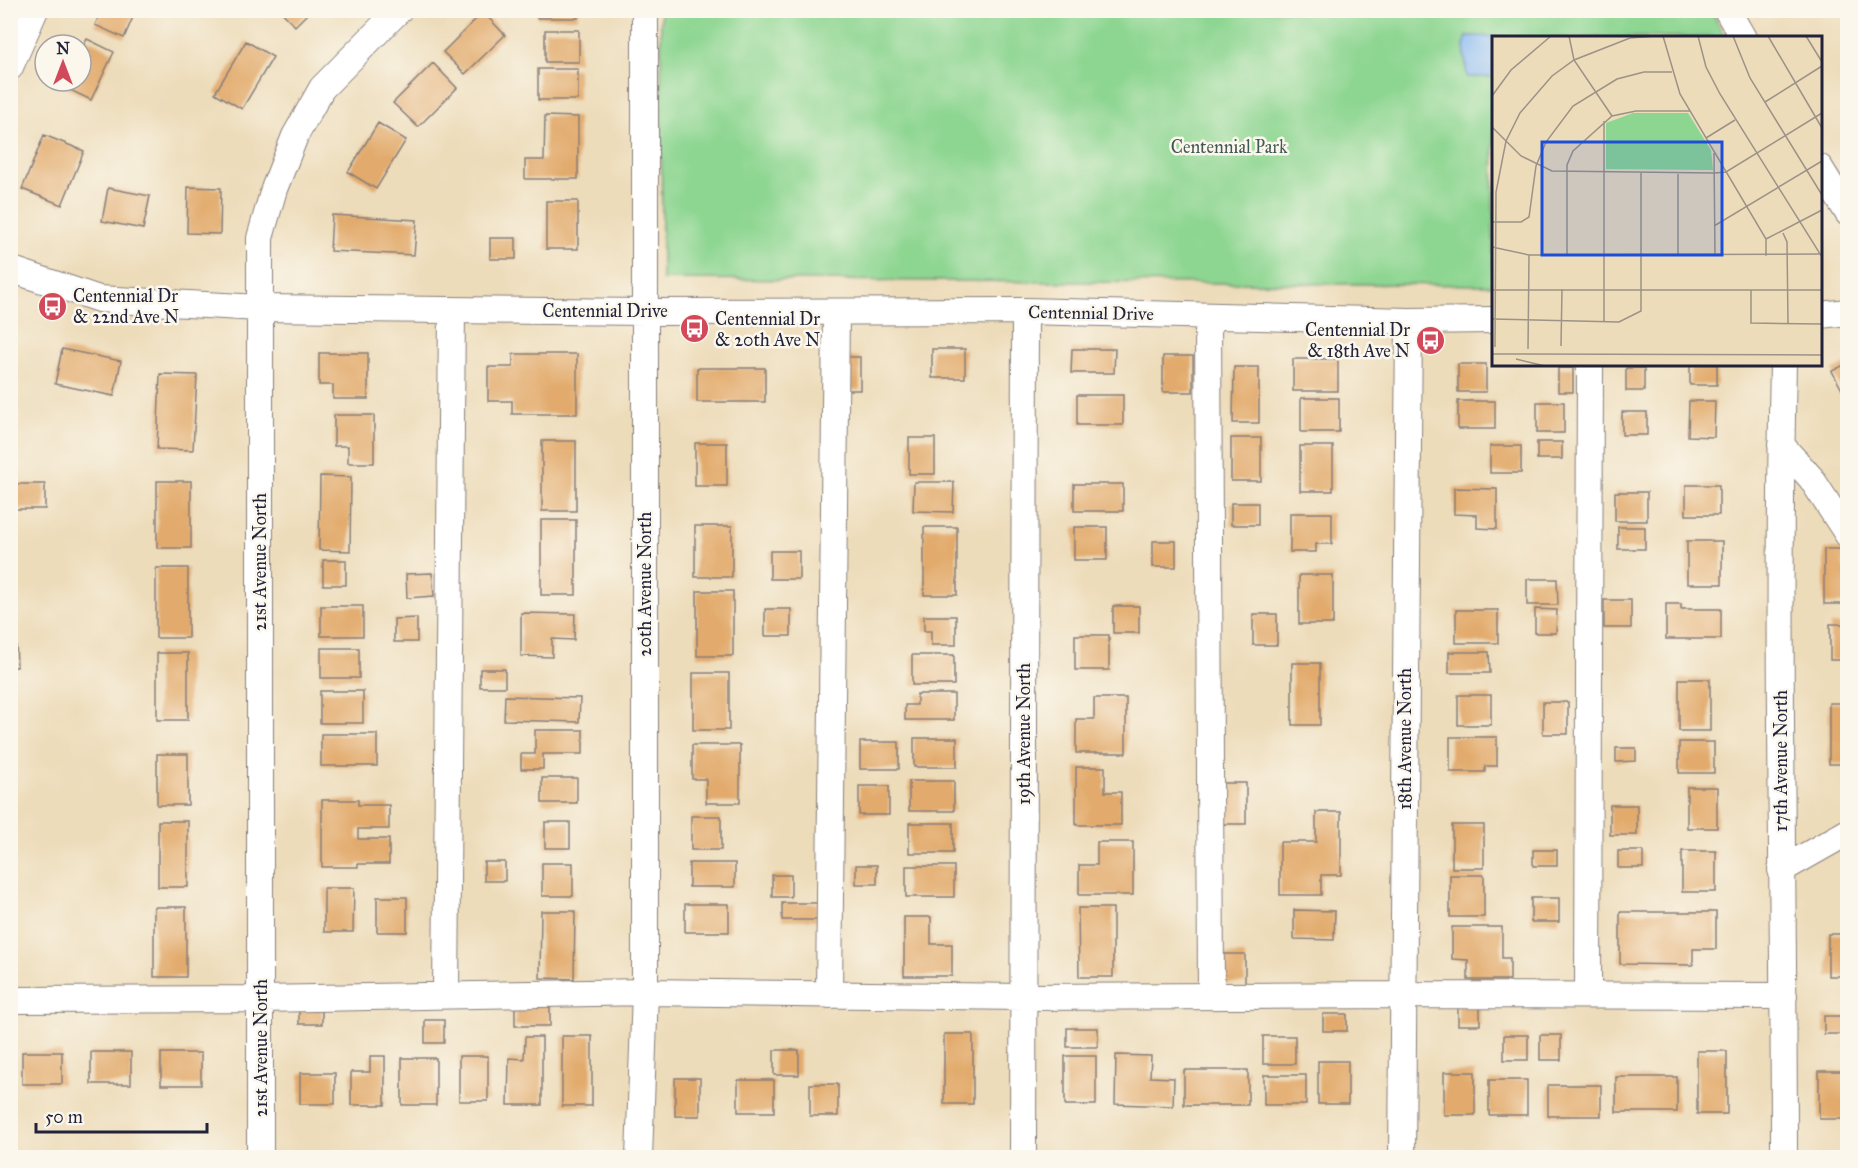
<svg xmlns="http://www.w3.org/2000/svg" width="1858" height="1168" viewBox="0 0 1858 1168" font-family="'IM FELL Great Primer',serif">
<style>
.green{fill:#8dd691;stroke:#587c66;stroke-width:1.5}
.water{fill:#87b9f4;stroke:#546e98;stroke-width:1.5}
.building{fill:#e2aa6c}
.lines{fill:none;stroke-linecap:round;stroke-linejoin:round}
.minor-casing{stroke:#887f7a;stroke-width:28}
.minor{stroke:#fff;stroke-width:26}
.labels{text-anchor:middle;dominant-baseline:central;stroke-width:5;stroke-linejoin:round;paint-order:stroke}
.park-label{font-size:18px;fill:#425855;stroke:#fbf7ec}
.poi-label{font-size:18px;fill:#22223b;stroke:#fbf7ec;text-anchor:start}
.street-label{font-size:18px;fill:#22223b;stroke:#fbf7ec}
.inset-road{fill:none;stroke:#9c9287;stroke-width:1.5}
.view{fill:#1d4ed8;fill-opacity:0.15;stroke:#1d4ed8;stroke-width:3}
.inset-edge{fill:none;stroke:#22223b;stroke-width:3}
</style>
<rect width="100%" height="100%" fill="#fbf7ec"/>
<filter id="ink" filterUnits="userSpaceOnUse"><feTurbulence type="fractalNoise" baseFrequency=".0167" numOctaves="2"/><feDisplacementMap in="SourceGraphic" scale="12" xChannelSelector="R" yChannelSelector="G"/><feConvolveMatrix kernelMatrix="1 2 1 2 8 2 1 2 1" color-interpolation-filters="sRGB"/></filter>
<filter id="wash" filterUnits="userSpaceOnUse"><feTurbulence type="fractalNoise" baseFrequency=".008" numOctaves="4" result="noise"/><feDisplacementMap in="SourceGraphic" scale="24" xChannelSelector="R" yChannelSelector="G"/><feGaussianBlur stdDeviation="1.35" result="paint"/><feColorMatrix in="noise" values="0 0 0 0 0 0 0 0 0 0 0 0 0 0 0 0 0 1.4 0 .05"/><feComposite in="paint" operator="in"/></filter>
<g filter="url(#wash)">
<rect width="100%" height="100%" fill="#eddcba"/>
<path class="green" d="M1711 10 1725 37 1494 38 1493 285 662 279 661 11Z"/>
<path class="water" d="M1467 36 1520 37 1494 38 1493 77H1467L1464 46Z"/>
<g id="blocks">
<path class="building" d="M102 10H136L124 38 95 25Z
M280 10H311L295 26Z
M537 10H578V18H537Z
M483 12 505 35 465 74 443 52Z
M545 30H579V62H545Z
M87 39 114 52 91 100 64 87 67 81H81V51Z
M246 41 273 57 242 109 215 93Z
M433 63 457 88 418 127 393 103Z
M538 69H578V100H538Z
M545 116 578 117V179H525V160H544Z
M378 123 406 140 376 189 348 172Z
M44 135 84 151 62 205 22 189Z
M188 187 221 188 220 234 187 233Z
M108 188 150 196 143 229 102 221Z
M546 201H578V249H546Z
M332 215 417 220 414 255 330 251Z
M490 238H516V259H490Z
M62 349 121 361 114 396 55 384Z
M932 349H965V378H932Z
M1072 349H1115L1114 373H1071Z
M319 353H368V399H333V385H319Z
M513 354H577V414H512V401H488V367H513Z
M1163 356H1193V392H1163Z
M840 357H860V390H840Z
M1293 359H1338V391H1293Z
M1848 363V401L1832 371Z
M1458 364H1486V392H1458Z
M1690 364H1717V385H1690Z
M1234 367H1259V423H1233Z
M697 368H765V402H697Z
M1558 368H1573V392H1558Z
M1626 368H1644V391H1626Z
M160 374 197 375 193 450 157 449Z
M1077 395H1123V425H1077Z
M1301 398H1339V432H1301Z
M1458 401H1495V429H1458Z
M1689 401H1715L1714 437 1688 436Z
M1537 402H1564V433H1537Z
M1622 412H1647V435H1622Z
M334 415H374V463H348V446H334Z
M909 438H935V474H909Z
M1231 438H1261V481H1231Z
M542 441H576V511H542Z
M1537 442H1562V459H1537Z
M695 443H727V486H695Z
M1300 446H1333V491H1300Z
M1490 446H1521V473H1490Z
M320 476 351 477 350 551 319 550Z
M157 481H191V548H157Z
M914 482H954L953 512 913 511Z
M10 484H45V509H10Z
M1074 484H1123V511H1074Z
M1686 485H1719V515H1686Z
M1454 488 1497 489V529L1477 528V515L1454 514Z
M1615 492H1647V521H1615Z
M1231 503H1258V525H1231Z
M1290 513H1332V544H1316V552H1290Z
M541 520H576V595H541Z
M695 526H732V577H695Z
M924 527H957V595H924Z
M1074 527H1107V560H1074Z
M1618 527H1645V549H1618Z
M1153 541H1176V567H1153Z
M1687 541H1722V584H1687Z
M1824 549H1843V567H1848V604H1824Z
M770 551H799V579H770Z
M323 560H346V585H323Z
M10 564H15V587H10Z
M156 568H188V638H156Z
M432 573 434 596 407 598 406 574Z
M1299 575H1333V624H1299Z
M1527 579H1557L1558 605H1527Z
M697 591H733V656H697Z
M1604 600H1631V628H1604Z
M1666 604H1681V609H1721V639H1666Z
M321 606H363V636H321Z
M1113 606H1139V633H1113Z
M765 609H791V636H765Z
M1535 609 1557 610 1556 633H1535Z
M1456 610H1498V643H1456Z
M521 613 575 614 574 640 552 639V657L521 656Z
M1253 614H1277V645H1253Z
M924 616H956V645H931V631H924Z
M417 618V642H394V619Z
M1830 624H1848V660H1830Z
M1075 635H1109V670H1075Z
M10 638H16L17 667H10Z
M321 648H359V678H321Z
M1449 652H1489L1490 673H1449Z
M157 653H188V720H157Z
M912 655H954V685H912Z
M1292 663H1320V725H1292Z
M480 669H505V687H480Z
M693 673H729V730H693Z
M1679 679H1710V731H1679Z
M320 691H363V723H320Z
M917 694H954V720H905V705H917Z
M1458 695H1491V725H1458Z
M505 696 580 698 579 722 504 720Z
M1094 698H1126V753H1076V719H1094Z
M1543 702H1568V734H1543Z
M1829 703H1848V764H1829Z
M535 730H583V754H543V769H521V754H535Z
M321 734H377V766H321Z
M1450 737H1497V766H1485V772H1450Z
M914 738H957V767H914Z
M860 742H899V769H860Z
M1679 742H1714V773H1679Z
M692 745H740V803H706V779H692Z
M1616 748H1636V761L1616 762Z
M157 754H188V805H157Z
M1076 767H1105V792H1121V825H1076Z
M542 778H577V803H542Z
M909 781H954V811H909Z
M1217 783H1246V824H1217Z
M859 786H889V815H859Z
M1687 787H1717V828H1687Z
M322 800H358V805H389V829H358V839H389V864H358V867H322Z
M1610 805H1637V835H1610Z
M1316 812H1341V875H1321V895H1280V842H1316Z
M691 816H721V850H691Z
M158 821H188V887H158Z
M545 822H570V848H545Z
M909 823H953V853H909Z
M1452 825H1484V868H1452Z
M1097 842H1133V895H1079V865H1097Z
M1533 850H1557V866H1533Z
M1618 851H1643V868H1618Z
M1682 851H1716V892H1682Z
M484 862H505V881H484Z
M542 863H573V896H542Z
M689 863H735V887H689Z
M856 865H877V884H856Z
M906 866H954V897H906Z
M772 875H791V897H772Z
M1450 875H1484V917H1450Z
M324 888H354L353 932H324Z
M377 897H407V932H377Z
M1531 898H1559V922H1531Z
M782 903H817V920H782Z
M685 904H729V932H685Z
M154 907H186V977H154Z
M1078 908H1113V977H1079Z
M1294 910 1335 911 1334 940 1294 939Z
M541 911H575L574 979 540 978Z
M1620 912H1716V949H1693V965L1620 964Z
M904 917H931V944H952V976H904Z
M1452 927H1502V958H1510V980H1468V960L1452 959Z
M1828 934H1848V976H1828Z
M1222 954H1245V983H1222Z
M515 1000H550V1026H515Z
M299 1001H322V1024H299Z
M1458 1006H1480V1025H1458Z
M1323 1014H1347V1031H1323Z
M1824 1016H1847V1034H1824Z
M425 1020H444V1043H425Z
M1067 1028H1098V1047H1067Z
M944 1034H973V1104H944Z
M1504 1035H1528V1060H1504Z
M1540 1035H1561V1060H1540Z
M562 1036H592V1106H562Z
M1263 1036H1295V1064H1263Z
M525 1037H542V1105H508L509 1058 524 1059Z
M774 1050H799V1075H774Z
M1697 1051H1727V1114H1697Z
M22 1052H62V1084H22Z
M91 1052H131V1084H91Z
M161 1053H201V1085H161Z
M1116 1055 1151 1056 1150 1077 1174 1078 1173 1106 1115 1104Z
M370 1056H385V1105H351V1072H370Z
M459 1056H488V1101H459Z
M1065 1056H1096V1105H1065Z
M402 1058H436V1105H402Z
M1318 1061H1348V1104H1318Z
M1184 1070H1248V1105H1184Z
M1819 1071H1848V1119H1819Z
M1444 1072H1475V1115H1444Z
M300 1073H335V1104H300Z
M1264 1075H1306V1105H1264Z
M1616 1077H1677V1112H1616Z
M675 1078H700V1116H675Z
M738 1080H774V1112H738Z
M1489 1080H1527V1115H1489Z
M810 1084H838V1116H810Z
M1548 1085H1601V1116H1548Z"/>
</g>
</g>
<g filter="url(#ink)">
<use href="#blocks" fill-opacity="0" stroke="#887f7a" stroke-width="1.5"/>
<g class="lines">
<defs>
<path id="minor" d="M1727 10 1743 38
M10 67 35 10
M1820 168 1848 213
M10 269 99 299 259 308 646 312 1025 311 1409 321 1494 320
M1820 315 1848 312
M1208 316 1211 996
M1783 364C1777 629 1784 893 1784 1158
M1781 445 1811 478 1848 535
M1781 870 1848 832
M446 995 452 310
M829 995 836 312
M1588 995 1590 364
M10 1000 261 999 645 992 1023 997 1404 995 1784 996
M260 1158V238L274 189 295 136 322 88 399 10
M639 1158 645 992V10
M1023 1158 1025 311
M1402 1158 1409 321"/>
</defs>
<use href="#minor" class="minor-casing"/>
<use href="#minor" class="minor"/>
</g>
</g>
<defs>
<symbol id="bus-disc" viewBox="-11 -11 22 22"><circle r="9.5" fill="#d1495b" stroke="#fbf7ec"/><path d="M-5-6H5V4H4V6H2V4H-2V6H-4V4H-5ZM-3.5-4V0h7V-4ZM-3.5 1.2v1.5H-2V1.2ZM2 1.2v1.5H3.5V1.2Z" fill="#fff"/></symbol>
</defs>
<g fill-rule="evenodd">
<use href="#bus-disc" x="36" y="290" width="33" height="33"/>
<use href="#bus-disc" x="678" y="312" width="33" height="33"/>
<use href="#bus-disc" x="1414" y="324" width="33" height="33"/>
</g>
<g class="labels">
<g class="park-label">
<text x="1229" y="147">Centennial Park</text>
</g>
<g class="poi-label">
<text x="73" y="296">Centennial Dr<tspan x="73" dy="21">&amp; 22nd Ave N</tspan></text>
<text x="715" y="319">Centennial Dr<tspan x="715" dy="21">&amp; 20th Ave N</tspan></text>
<text x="1410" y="330" text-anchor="end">Centennial Dr<tspan x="1410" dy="21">&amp; 18th Ave N</tspan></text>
</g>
<g class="street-label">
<text x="605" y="311">Centennial Drive</text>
<text transform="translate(1091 313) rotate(1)">Centennial Drive</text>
<text transform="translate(260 562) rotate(-90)">21st Avenue North</text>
<text transform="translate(645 584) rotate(-90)">20th Avenue North</text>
<text transform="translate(1024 734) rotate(-90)">19th Avenue North</text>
<text transform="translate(1405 739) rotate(-90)">18th Avenue North</text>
<text transform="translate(1781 761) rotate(-90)">17th Avenue North</text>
<text transform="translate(261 1048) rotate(-90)">21st Avenue North</text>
</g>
</g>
<g transform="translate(1492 36)">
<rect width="330" height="330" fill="#eddcba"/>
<path d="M141 77H196L219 114 221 134 114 133V87Z" fill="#8dd691"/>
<path class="inset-road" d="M77 0 82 24 120 80M171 0 188 58 274 203V220M206 0 214 31 228 58 330 221M241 0 258 42 330 159M276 0 330 92M314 0 330 26M0 60 19 34 59 0M273 66 330 30M112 85V286M0 91 29 120 60 135 223 137 234 136 330 77M214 102 243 84M222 117 223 220M0 186H29L37 181 44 130 54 106 81 70 125 43 152 36H180M222 190 330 125M291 197 295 206 296 287M274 203 330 174M0 211 37 219 330 218M75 219V129L81 115 120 80 144 75H198M186 220V138M0 254H330M259 254V287L330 288M0 283 127 286 149 275V136M69 310 70 253M3 311 4 156 14 105 28 77 60 40 82 24 138 2 164 0M36 313 37 219M0 318 330 319M24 323 53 330"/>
<path class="view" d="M50 106H230V219H50Z"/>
<rect width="330" height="330" class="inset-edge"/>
</g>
<rect width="1858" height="1168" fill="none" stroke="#fbf7ec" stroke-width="36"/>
<g transform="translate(63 63)"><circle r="28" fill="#fbf7ec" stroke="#a4a2a5" stroke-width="1.5"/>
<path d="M0-4.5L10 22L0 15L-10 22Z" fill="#d1495b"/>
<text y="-9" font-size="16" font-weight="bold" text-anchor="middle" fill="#22223b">N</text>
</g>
<path d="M36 1123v9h171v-9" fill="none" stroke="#22223b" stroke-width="3"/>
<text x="45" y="1123" font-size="18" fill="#22223b" stroke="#fbf7ec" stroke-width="4.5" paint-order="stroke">50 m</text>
</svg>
